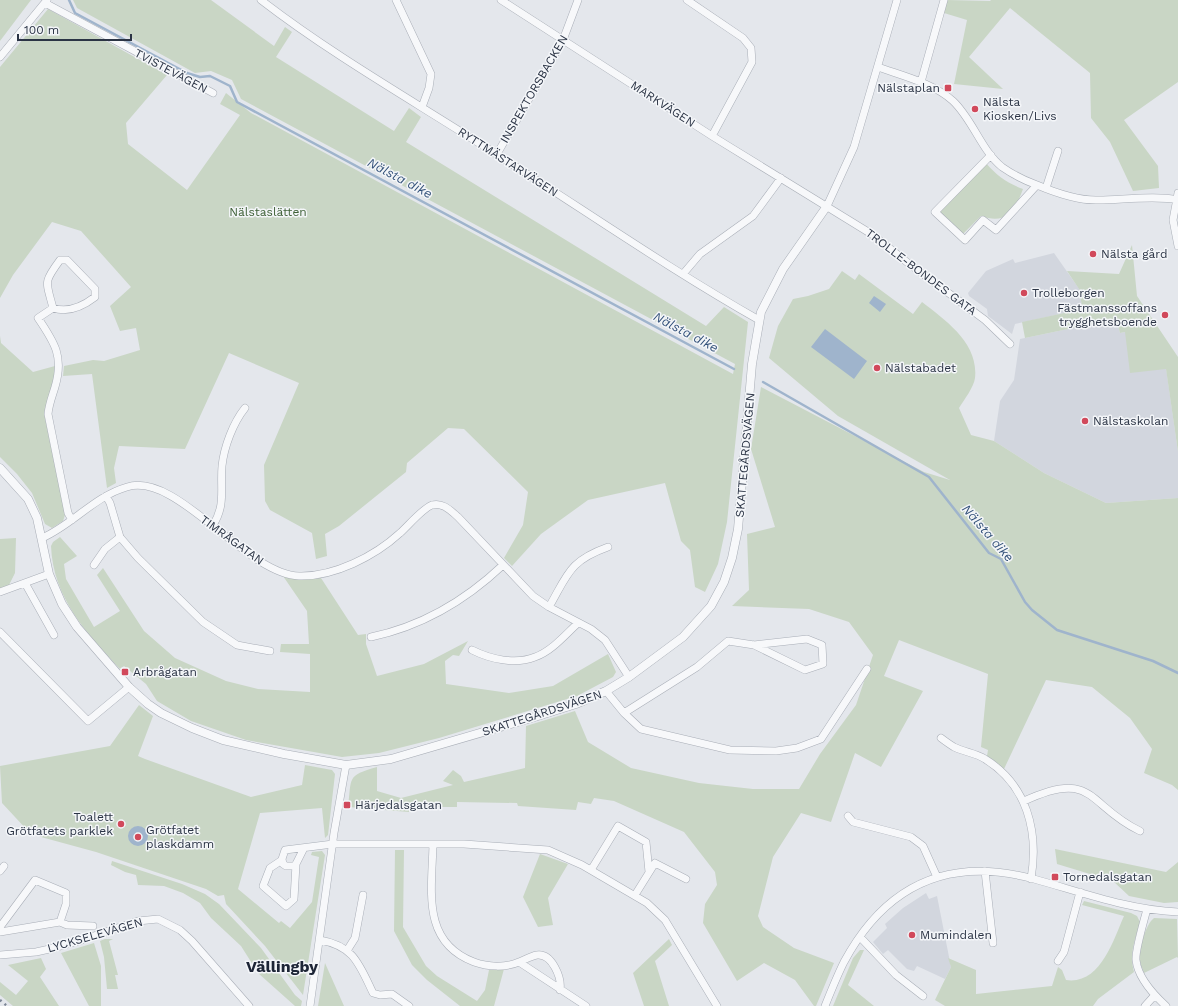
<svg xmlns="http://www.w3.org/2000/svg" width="1178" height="1006" viewBox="0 0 1178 1006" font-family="'Work Sans',sans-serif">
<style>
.built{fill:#d2d6de}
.green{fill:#c9d6c5}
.water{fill:#9fb4cc}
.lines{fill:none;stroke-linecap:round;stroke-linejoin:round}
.stream{stroke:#9fb4cc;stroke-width:2.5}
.minor-casing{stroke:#a9aeb7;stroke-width:8}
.tertiary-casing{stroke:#a9aeb7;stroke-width:9}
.minor{stroke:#f7f8fa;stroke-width:7}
.tertiary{stroke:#f7f8fa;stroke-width:8}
.rail{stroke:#7d8696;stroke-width:2.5;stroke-dasharray:2 4;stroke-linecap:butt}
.poi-dot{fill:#d1495b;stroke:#f4f6f9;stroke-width:1.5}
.labels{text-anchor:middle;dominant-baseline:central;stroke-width:3;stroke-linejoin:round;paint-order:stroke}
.street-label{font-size:12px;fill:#2b3445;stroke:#f4f6f9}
.poi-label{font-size:12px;fill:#2b3445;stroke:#f4f6f9;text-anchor:start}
.park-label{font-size:12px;fill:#3f6138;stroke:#f4f6f9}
.water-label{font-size:13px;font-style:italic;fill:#34527a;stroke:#f4f6f9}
.district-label{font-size:16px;font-weight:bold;fill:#1d2536;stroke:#f4f6f9}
</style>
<rect width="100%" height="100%" fill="#e4e7ec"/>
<path class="built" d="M1054 253 1082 293H1079L1083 309 1015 324 1012 334 988 316 987 309 969 296 968 293 986 271 1013 259 1015 263Z
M1116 319 1120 333 1125 332 1166 368 1178 452V498L1106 503 1044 473 994 441 1000 401 1014 380 1020 339Z
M926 893 929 899 937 896 951 967 945 979 917 966 914 971 907 969 888 950 883 954 873 942 887 928 885 924 903 908Z"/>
<path class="green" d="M0 0H31L0 41Z
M73 0H211L274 46 285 27 292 32 276 57 394 131 409 108 421 117 406 142 706 326 724 307 748 322 727 522 718 564 705 592 695 587 690 550 681 541 665 483 588 500 541 534 512 566 504 558 523 525 528 492 464 429 448 428 407 463 406 472 339 526 325 534 327 556 316 559 312 533 270 510 265 501 264 465 299 383 229 353 185 449 119 446 114 468 116 483 107 488 92 374 63 376 64 366 93 360 104 361 140 350 136 328 120 331 110 306 131 287 81 231 52 222 13 275 0 298V67L48 9 167 75 126 123 128 144 187 190 240 115 220 104 226 93 251 113 733 374 735 364 241 99 232 80 211 71 195 73 77 8Z
M947 0 990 1 991 0H1178V82L1124 120 1158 166 1159 188 1133 191 1110 142 1091 118 1090 73 1010 8 969 57 1003 89 954 84 967 20 944 13Z
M986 163C997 176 1007 183 1023 189 1015 211 1006 225 981 216L963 234 939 213Z
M1132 245 1137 296 1178 357V452L1166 369 1130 373 1125 332 1120 333 1116 319 1025 338 1022 322 1083 309 1079 293 1081 292 1067 271 1119 274Z
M842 271 855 280 859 274 913 314 922 302C945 320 979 343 975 378 974 387 964 400 959 408L971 435 994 441 1044 473 1106 503 1178 498V790L1172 785 1144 773 1152 749 1130 718 1092 687 1046 680 1004 769 987 756 988 750 981 747 988 674 899 640 884 676 923 691 881 767 855 753 831 822 801 813 773 857 758 916 763 927 794 948 834 963 816 1006H814L795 980 764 963 737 981 703 923 705 904 717 885 715 872 684 832 614 801 594 798 591 804 578 802 576 810 518 806 517 803 457 802V807H409V812L348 807C352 777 346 776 377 767V791L401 798 453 785 443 781 453 770 461 776 464 782 525 768 526 726 575 711 588 742 631 768 699 783 753 789H799L820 754 856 705 873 655 849 622 809 609 732 606 749 590 747 534 775 527 751 449 761 387 924 472 950 480 838 416 769 358 778 326 793 299 808 296 829 289Z
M0 336 1 343 33 372 55 366V374L44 413 65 515 63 521 52 528 45 524 32 493 17 474 0 457Z
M60 537 77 556 64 564 66 579 94 627 120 611 97 575 103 568 144 631 175 658 226 681 258 689 310 692V654L280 652 281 644H309L307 611 283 576 303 579 321 578 358 635 366 634V644L377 676 424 664 468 641 459 656 453 655 445 661 446 684 509 693 553 686 608 654 616 672 613 677 577 696 439 738 379 753 342 757 246 740 191 721 157 701 146 684 124 666 120 669C87 634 53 598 51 546L53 542Z
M16 538 15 573 8 587 0 590V539Z
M139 705 153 716 138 756 145 759 251 797 302 785 305 765 332 770 335 774 328 835 325 838 322 808 260 813 238 889 279 923 281 921 290 928 312 902 319 857 311 855 312 852 322 851 325 855 303 995 265 946 226 904 224 895 218 896 206 889 96 852 41 837 32 832 33 831H28L2 803 0 766 110 746Z
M1055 849 1166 872 1178 862V902L1164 903 1129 896 1113 881 1057 864Z
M395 850H404L403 927 426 966 437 976 477 1001 485 990 489 970 504 969 494 1006H460L427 980 412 965 394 931Z
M540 854 568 864 548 898 553 925 538 927 523 897Z
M112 861 182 884 205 894 219 904 261 948 295 995 302 1001 301 1006H295L258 973 241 946 211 918 200 903 183 893 164 886 138 885 136 875 125 872 111 865Z
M1084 901 1131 913 1137 916 1140 922C1135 941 1129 953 1134 972L1098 999 1093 1006H945L935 1000 951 967 948 958 976 970V994L1052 986 1058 967 1062 970 1066 980C1100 985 1113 941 1124 916L1082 905Z
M1154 918 1177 919 1178 958 1177 957 1144 973C1143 969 1140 965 1140 961 1139 949 1145 925 1154 918Z
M105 939H113L109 941 118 975H115L118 989H107L104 957 100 941Z
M669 939 672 945 655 961 669 1006H644L633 973Z
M94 943 101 966V1006H89L61 953Z
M860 950H864L848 985 874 1006H833L853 958Z
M41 958 46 969 40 977 59 1006H13L0 995V982L16 995 28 981 8 965Z
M325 963 344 1006H318Z"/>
<path class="water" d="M874 296 886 304 880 312 869 303Z
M825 329 867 361 854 379 811 347Z
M128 836a10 10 0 1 1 20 0a10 10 0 1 1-20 0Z"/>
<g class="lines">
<path class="stream" d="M69 0 75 13 187 73 200 77 210 76 230 86 237 102 734 369
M763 382 929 477 989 553 1001 559 1025 602 1032 610 1057 630 1153 661 1178 673"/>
<defs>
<path id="minor" d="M261 0C335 57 417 103 496 154 583 209 669 269 759 320
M396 0 431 74 429 88 422 107
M501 0 712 136 873 235 908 263 985 320 1010 344
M687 0 743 38 751 48 752 62 712 136
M45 3 213 93
M0 57 47 0
M878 67C903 76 933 83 953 101 973 120 981 150 1002 167 1012 174 1026 181 1037 185 1056 193 1078 201 1099 200 1121 200 1157 195 1178 200
M921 82 944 0
M497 154 563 40 578 0
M991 155 935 212 965 240 983 220 996 230 1037 185
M1046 188 1058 151
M1178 193 1173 220 1178 246
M827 206 854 147 897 0
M683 274 700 254 753 216 781 178
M53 308C46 281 43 283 60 260H67L95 289V297C82 307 68 313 53 308L38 318C55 343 64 357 55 387 52 397 49 404 48 414L68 513 72 520
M106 496 110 503 120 537 138 558 203 622 237 645 270 651
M213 525C226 505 220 488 222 466 224 447 233 423 245 408
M42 538C72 525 95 496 127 487 177 471 245 574 299 576 334 577 375 556 400 533 408 526 423 508 432 505 443 502 451 511 458 517L533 596 549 607 591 629 605 640 629 677
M94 565 105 549 120 537
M25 583 54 635
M0 592 49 574
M549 607C568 574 569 561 608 547
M0 632 88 721 129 687
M371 637C423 626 465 601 503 565
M472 650C490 659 515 665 535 657 552 651 566 634 578 623
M606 691 624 713 641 729 730 750 776 751 797 748 821 739 867 669
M624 713 697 667 728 641 754 645 807 639 822 645 823 664 805 670 754 645
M941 738C945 741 949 744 954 747 964 752 976 753 985 759 1027 785 1039 831 1031 879
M1024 801C1095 768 1087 806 1140 831
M848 816 853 822 911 837 923 846 937 877
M433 844C432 890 421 942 474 962 488 967 505 968 519 962L586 1006
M304 848 295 866H286L283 864 282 859 285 850 333 844H464L548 850 582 865 647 903 665 920 717 1006
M282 860 270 868 263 886 286 906 294 899 296 864
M591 870 618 826 646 842 649 872
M0 871 4 866
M985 871 993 943
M635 895 655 863 686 879
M1147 909C1144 921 1135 950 1136 960 1138 978 1154 995 1166 1006
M60 922 67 925 93 926
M0 927 35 880 66 893V904L60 922 0 932
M860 937 896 975 923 996
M320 940C354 946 359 964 373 993L380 995 392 994 409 1006
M348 949 355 938 363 895
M0 955 36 952 54 948 79 941 138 921 158 919 180 930 192 941 249 1006
M1058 961 1064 952 1080 892
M519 962C524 960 531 956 537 955 552 953 562 978 560 990
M310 1006 334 833 346 765
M825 1006C831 991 837 976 844 962 886 884 949 856 1034 879 1081 892 1129 910 1178 912
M1145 1006 1154 996"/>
<path id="tertiary" d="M0 468 28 499 37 518 49 574 62 604 77 627 129 687 148 704 161 713 192 728 223 740 284 754 346 765 391 759 538 716 576 704 606 691 629 677 683 637 711 606 724 582 732 558 738 529 752 364 761 312 783 269 827 206"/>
</defs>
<use href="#minor" class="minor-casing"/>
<use href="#tertiary" class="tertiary-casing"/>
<use href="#minor" class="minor"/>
<use href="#tertiary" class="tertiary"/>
<path class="rail" d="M0 1000 7 1006"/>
</g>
<g class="poi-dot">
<rect x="944" y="84" width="8" height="8" rx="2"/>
<circle cx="975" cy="109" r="4"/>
<circle cx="1093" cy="254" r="4"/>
<circle cx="1024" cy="293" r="4"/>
<circle cx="1165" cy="315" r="4"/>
<circle cx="877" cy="368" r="4"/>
<circle cx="1085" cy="421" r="4"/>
<rect x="121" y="668" width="8" height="8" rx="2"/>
<rect x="343" y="801" width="8" height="8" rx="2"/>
<circle cx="121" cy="824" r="4"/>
<circle cx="138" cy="837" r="4"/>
<rect x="1051" y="873" width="8" height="8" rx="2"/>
<circle cx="912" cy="935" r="4"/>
</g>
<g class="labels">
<g class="street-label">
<text transform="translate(171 71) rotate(28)">TVISTEVÄGEN</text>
<text transform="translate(534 89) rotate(-60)">INSPEKTORSBACKEN</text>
<text transform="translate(663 104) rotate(33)">MARKVÄGEN</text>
<text transform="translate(508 162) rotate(33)">RYTTMÄSTARVÄGEN</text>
<text transform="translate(921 272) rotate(37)">TROLLE-BONDES GATA</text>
<text transform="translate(745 455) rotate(-85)">SKATTEGÅRDSVÄGEN</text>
<text transform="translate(232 540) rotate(36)">TIMRÅGATAN</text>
<text transform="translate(542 713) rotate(-18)">SKATTEGÅRDSVÄGEN</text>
<text transform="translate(95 935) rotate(-16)">LYCKSELEVÄGEN</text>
</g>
<g class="poi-label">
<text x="940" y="88" text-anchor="end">Nälstaplan</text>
<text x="983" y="102">Nälsta<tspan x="983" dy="14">Kiosken/Livs</tspan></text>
<text x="1101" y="254">Nälsta gård</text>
<text x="1032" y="293">Trolleborgen</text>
<text x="1157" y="308" text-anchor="end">Fästmanssoffans<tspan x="1157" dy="14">trygghetsboende</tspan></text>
<text x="885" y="368">Nälstabadet</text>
<text x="1093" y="421">Nälstaskolan</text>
<text x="133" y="672">Arbrågatan</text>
<text x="355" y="805">Härjedalsgatan</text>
<text x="113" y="817" text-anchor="end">Toalett<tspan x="113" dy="14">Grötfatets parklek</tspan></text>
<text x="146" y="830">Grötfatet<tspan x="146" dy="14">plaskdamm</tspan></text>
<text x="1063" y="877">Tornedalsgatan</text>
<text x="920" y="935">Mumindalen</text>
</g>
<g class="park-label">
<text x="268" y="212">Nälstaslätten</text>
</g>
<g class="water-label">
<text transform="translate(400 178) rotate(28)">Nälsta dike</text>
<text transform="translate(686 332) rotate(28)">Nälsta dike</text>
<text transform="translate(988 533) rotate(49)">Nälsta dike</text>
</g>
<g class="district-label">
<text x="282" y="966">Vällingby</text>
</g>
</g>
<path d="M18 34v6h113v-6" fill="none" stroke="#2b3445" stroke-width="2"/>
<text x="24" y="34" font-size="12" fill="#2b3445" stroke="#f4f6f9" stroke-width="3" paint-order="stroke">100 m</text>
</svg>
